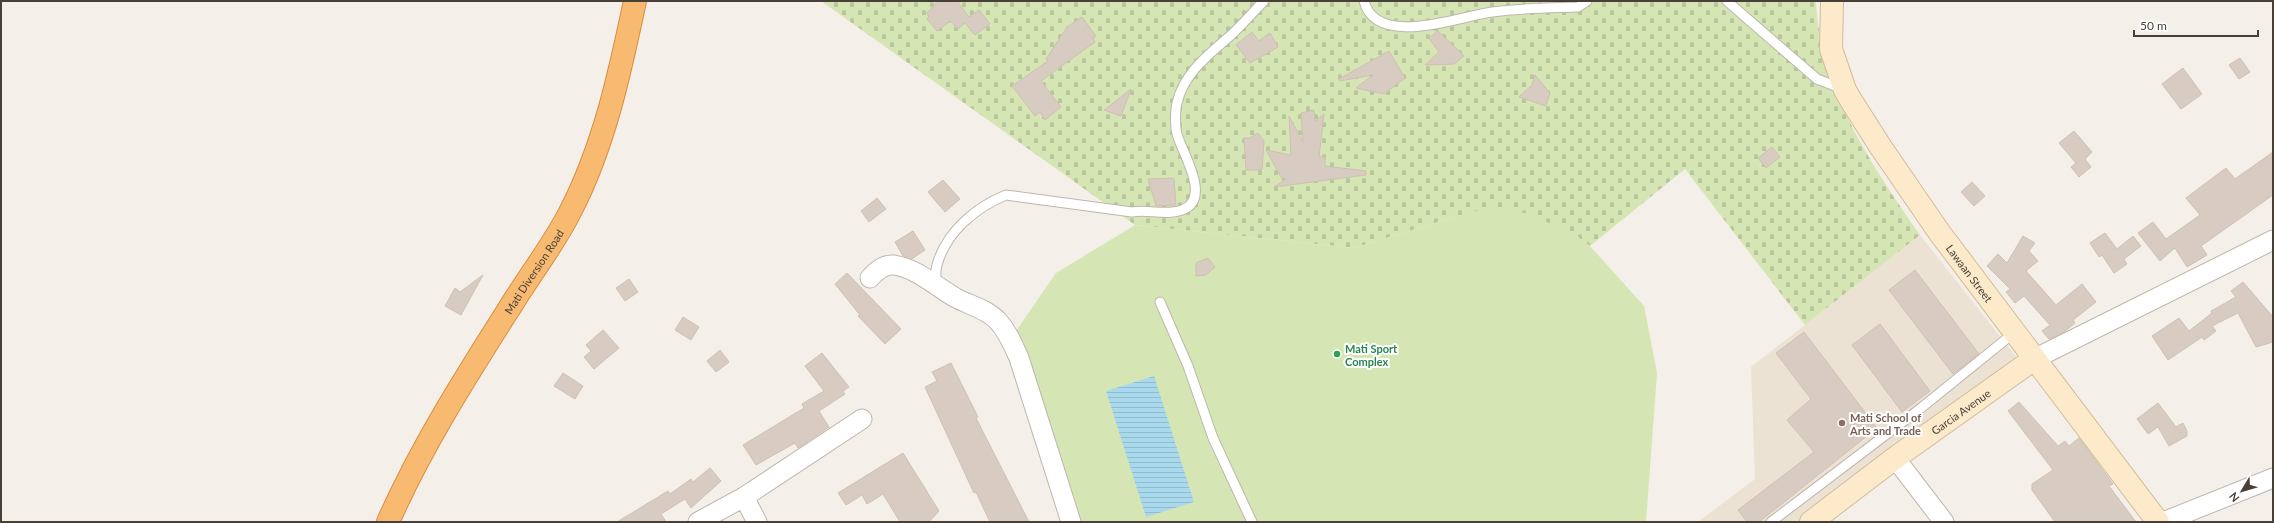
<svg xmlns="http://www.w3.org/2000/svg" width="2274" height="523" viewBox="0 0 2274 523" font-family="Lato,sans-serif">
<style>
.education{fill:#ece2d3}
.cemetery{fill:url(#cemetery-stones)}
.pitch{fill:#d5e6b4}
.water{fill:url(#water-rules)}
.building{fill:#d8ccc2;stroke:#cfc0b2}
.lines{fill:none;stroke-linecap:round;stroke-linejoin:round}
.lane-casing{stroke:#bfb6ac;stroke-width:11}
.street-casing{stroke:#bfb6ac;stroke-width:21}
.secondary-casing{stroke:#d1bc9a;stroke-width:24}
.highway-casing{stroke:#d78d40;stroke-width:24}
.lane{stroke:#fff;stroke-width:9}
.street{stroke:#fff;stroke-width:19}
.secondary{stroke:#fceaca;stroke-width:22}
.highway{stroke:#f7ba70;stroke-width:22}
.leisure-dot{fill:#2e9e5b;stroke:#fff;stroke-width:1.5}
.education-dot{fill:#8d6e63;stroke:#fff;stroke-width:1.5}
.labels{text-anchor:middle;dominant-baseline:central;stroke-width:4;stroke-linejoin:round;paint-order:stroke}
.street-label{font-size:11px;fill:#473f38;stroke:#fff}
.leisure-label{font-size:11px;font-weight:bold;fill:#27864d;stroke:#fff;text-anchor:start}
.education-label{font-size:11px;font-weight:bold;fill:#785e54;stroke:#fff;text-anchor:start}
</style>
<defs>
<pattern id="cemetery-stones" width="16" height="16" patternUnits="userSpaceOnUse"><rect width="16" height="16" fill="#d5e6b4"/><path d="M2 7V4a2 2 0 0 1 4 0v3zM10 15v-3a2 2 0 0 1 4 0v3z" fill="#b8c69c"/></pattern>
<pattern id="water-rules" width="6" height="5" patternUnits="userSpaceOnUse"><rect width="6" height="5" fill="#a8d9ed"/><path d="M0 2.5h6" fill="none" stroke="#92bbcc"/></pattern>
</defs>
<rect width="100%" height="100%" fill="#f4efe9"/>
<path class="education" d="M1920 235 2017 358 1801 522H1698L1755 479 1751 367Z"/>
<path class="cemetery" d="M821 1H1816C1820 90 1871 164 1920 235L1805 325 1685 169 1590 246 1571 232 1461 215 1354 248 1135 225Z"/>
<path class="pitch" d="M1502 209 1525 213 1571 232 1590 246 1644 306 1657 373 1646 522H1081L1014 334 1056 273 1135 225 1354 248 1461 215 1480 210Z"/>
<path class="water" d="M1154 376 1194 502 1146 517 1106 391Z"/>
<path class="building" d="M938 1H957L969 17 979 10 990 24 975 35 965 23 958 29 950 21 937 31 927 19 929 17 927 13Z
M1082 17 1096 36 1093 38 1095 42 1041 81 1061 107 1045 120 1040 112 1035 116 1012 86 1048 61 1046 59 1067 27Z
M1438 31 1464 56 1454 64 1425 65 1439 52 1429 38Z
M1252 32 1259 41 1270 33 1278 47 1250 63 1236 45Z
M1389 51 1405 78 1384 94 1356 88 1373 75 1340 81 1339 79Z
M2240 58 2250 72 2239 79 2229 65Z
M2183 68 2202 94 2181 109 2162 84Z
M1535 75 1550 93 1546 106 1519 97 1532 85Z
M1131 89 1121 116 1104 110Z
M1314 110 1315 121 1324 114 1319 157H1325V166L1366 171V175L1274 187 1286 179 1285 178 1282 179 1266 150 1291 155 1289 116 1303 142 1301 113Z
M2074 131 2092 152 2085 159 2091 167 2079 177 2071 167 2076 163 2059 143Z
M1258 133 1264 141 1262 170H1246L1244 138H1250Z
M1772 147 1780 157 1766 168 1758 158Z
M2273 152V195L2201 246 2207 255 2187 267 2175 248 2160 261 2138 233 2153 222 2166 239 2200 215 2186 198 2226 168 2235 179Z
M1174 178 1176 205 1156 206 1148 179Z
M943 180 960 199 945 212 928 192Z
M1972 182 1985 196 1974 206 1961 192Z
M877 198 886 209 869 222 861 211Z
M913 231 925 250 912 259 903 256 895 242Z
M2105 233 2117 249 2133 236 2141 246 2124 259 2127 264 2114 273 2102 255 2099 257 2090 243Z
M2023 236 2035 243 2029 251 2038 261 2026 271 2056 305 2082 284 2096 302 2073 320 2075 323 2064 332 2049 339 2042 331 2050 325 2024 296 2015 303 2006 292 2010 289 1987 266 1998 254 2007 263Z
M1208 258 1215 267 1206 275 1196 276V263Z
M1915 270 1979 354 1953 374 1889 290Z
M847 273 901 329 885 344 858 316 860 315 835 284Z
M483 275 461 315 445 306 455 288 460 292Z
M629 279 638 292 625 301 616 288Z
M2243 282 2273 317V342L2256 347 2238 313 2212 326 2216 331 2204 340 2202 337 2168 360 2152 336 2179 318 2189 331 2212 313 2211 311 2236 297 2231 291Z
M683 317 699 327 691 340 675 330Z
M1880 324 1930 391 1902 412 1852 345Z
M603 330 619 348 594 369 584 357 591 351 586 345Z
M1804 332 1877 428 1759 522H1747L1738 510 1814 452 1787 420 1811 399 1776 353Z
M720 350 729 362 716 372 707 361Z
M822 353 849 387 843 391 845 394 819 411 829 427 798 448 795 443 756 465 743 445 804 408 802 404 824 391 805 366Z
M951 363 978 417 976 418 1029 522H990L976 492 974 493 925 387 937 381 932 372Z
M563 373 583 386 575 399 554 386Z
M2019 402 2058 446 2065 441 2069 446 2079 438 2113 484 2109 486 2136 522H2055L2032 490V484L2053 470 2008 411Z
M2158 403 2176 427 2183 423 2187 431V436L2169 446 2158 427 2148 434 2137 419Z
M903 453 939 511 929 522H900L883 494 867 504 862 495 846 505 838 493Z
M710 468 721 481 691 508 685 499 661 514 666 522H617L668 491 670 494 691 479 693 482Z"/>
<g class="lines">
<defs>
<path id="lane" d="M1364 1C1376 49 1461 16 1492 12 1520 8 1549 8 1578 7L1587 1
M1727 1 1817 79 1843 89
M936 284C936 278 935 271 937 265 946 232 976 207 1006 195L1132 212C1148 209 1166 216 1182 210 1213 199 1181 151 1177 134 1175 126 1175 111 1177 103 1184 73 1208 55 1230 36 1242 25 1253 12 1264 1
M1160 302 1188 366 1213 438 1252 522
M1771 522 1921 408 2015 332"/>
<path id="street" d="M870 278C876 271 884 264 894 265 918 269 935 286 956 298 969 305 987 309 998 321 1008 332 1013 345 1019 358L1071 522
M2034 359 2273 240
M1895 458 1944 522
M744 497 757 522
M698 522 744 497 862 419
M2163 522 2273 478"/>
<g id="secondary">
<path id="s1" d="M1832 1 1831 49 1845 90 1852 102 1880 146 1939 232 2158 522"/>
<path id="s2" d="M1811 522 1895 458 2034 359"/>
</g>
<g id="highway">
<path id="s3" d="M388 522C422 445 467 375 512 304 531 273 554 244 570 212 604 147 620 72 635 1"/>
</g>
</defs>
<use href="#lane" class="lane-casing"/>
<use href="#street" class="street-casing"/>
<use href="#secondary" class="secondary-casing"/>
<use href="#highway" class="highway-casing"/>
<use href="#lane" class="lane"/>
<use href="#street" class="street"/>
<use href="#secondary" class="secondary"/>
<use href="#highway" class="highway"/>
</g>
<circle class="leisure-dot" cx="1337" cy="354" r="4"/>
<circle class="education-dot" cx="1842" cy="423" r="4"/>
<g class="labels">
<g class="street-label">
<text stroke="none"><textPath href="#s3" startOffset="290">Mati Diversion Road</textPath></text>
<text stroke="none"><textPath href="#s1" startOffset="313">Lawaan Street</textPath></text>
<text stroke="none"><textPath href="#s2" startOffset="186">Garcia Avenue</textPath></text>
</g>
<g class="leisure-label">
<text x="1345" y="348">Mati Sport<tspan x="1345" dy="13">Complex</tspan></text>
</g>
<g class="education-label">
<text x="1850" y="417">Mati School of<tspan x="1850" dy="13">Arts and Trade</tspan></text>
</g>
</g>
<rect width="2274" height="523" fill="none" stroke="#473f38" stroke-width="4"/>
<g transform="translate(2242 491) rotate(232)" stroke="#ffffff" stroke-width="3" paint-order="stroke">
<path d="M0-3L7 15L0 10L-7 15Z" fill="#473f38"/>
<text y="-6" font-size="11" font-weight="bold" text-anchor="middle" fill="#473f38">N</text>
</g>
<path d="M2134 30v6h124v-6" fill="none" stroke="#473f38" stroke-width="2"/>
<text x="2140" y="30" font-size="12" fill="#473f38" stroke="#ffffff" stroke-width="3" paint-order="stroke">50 m</text>
</svg>
